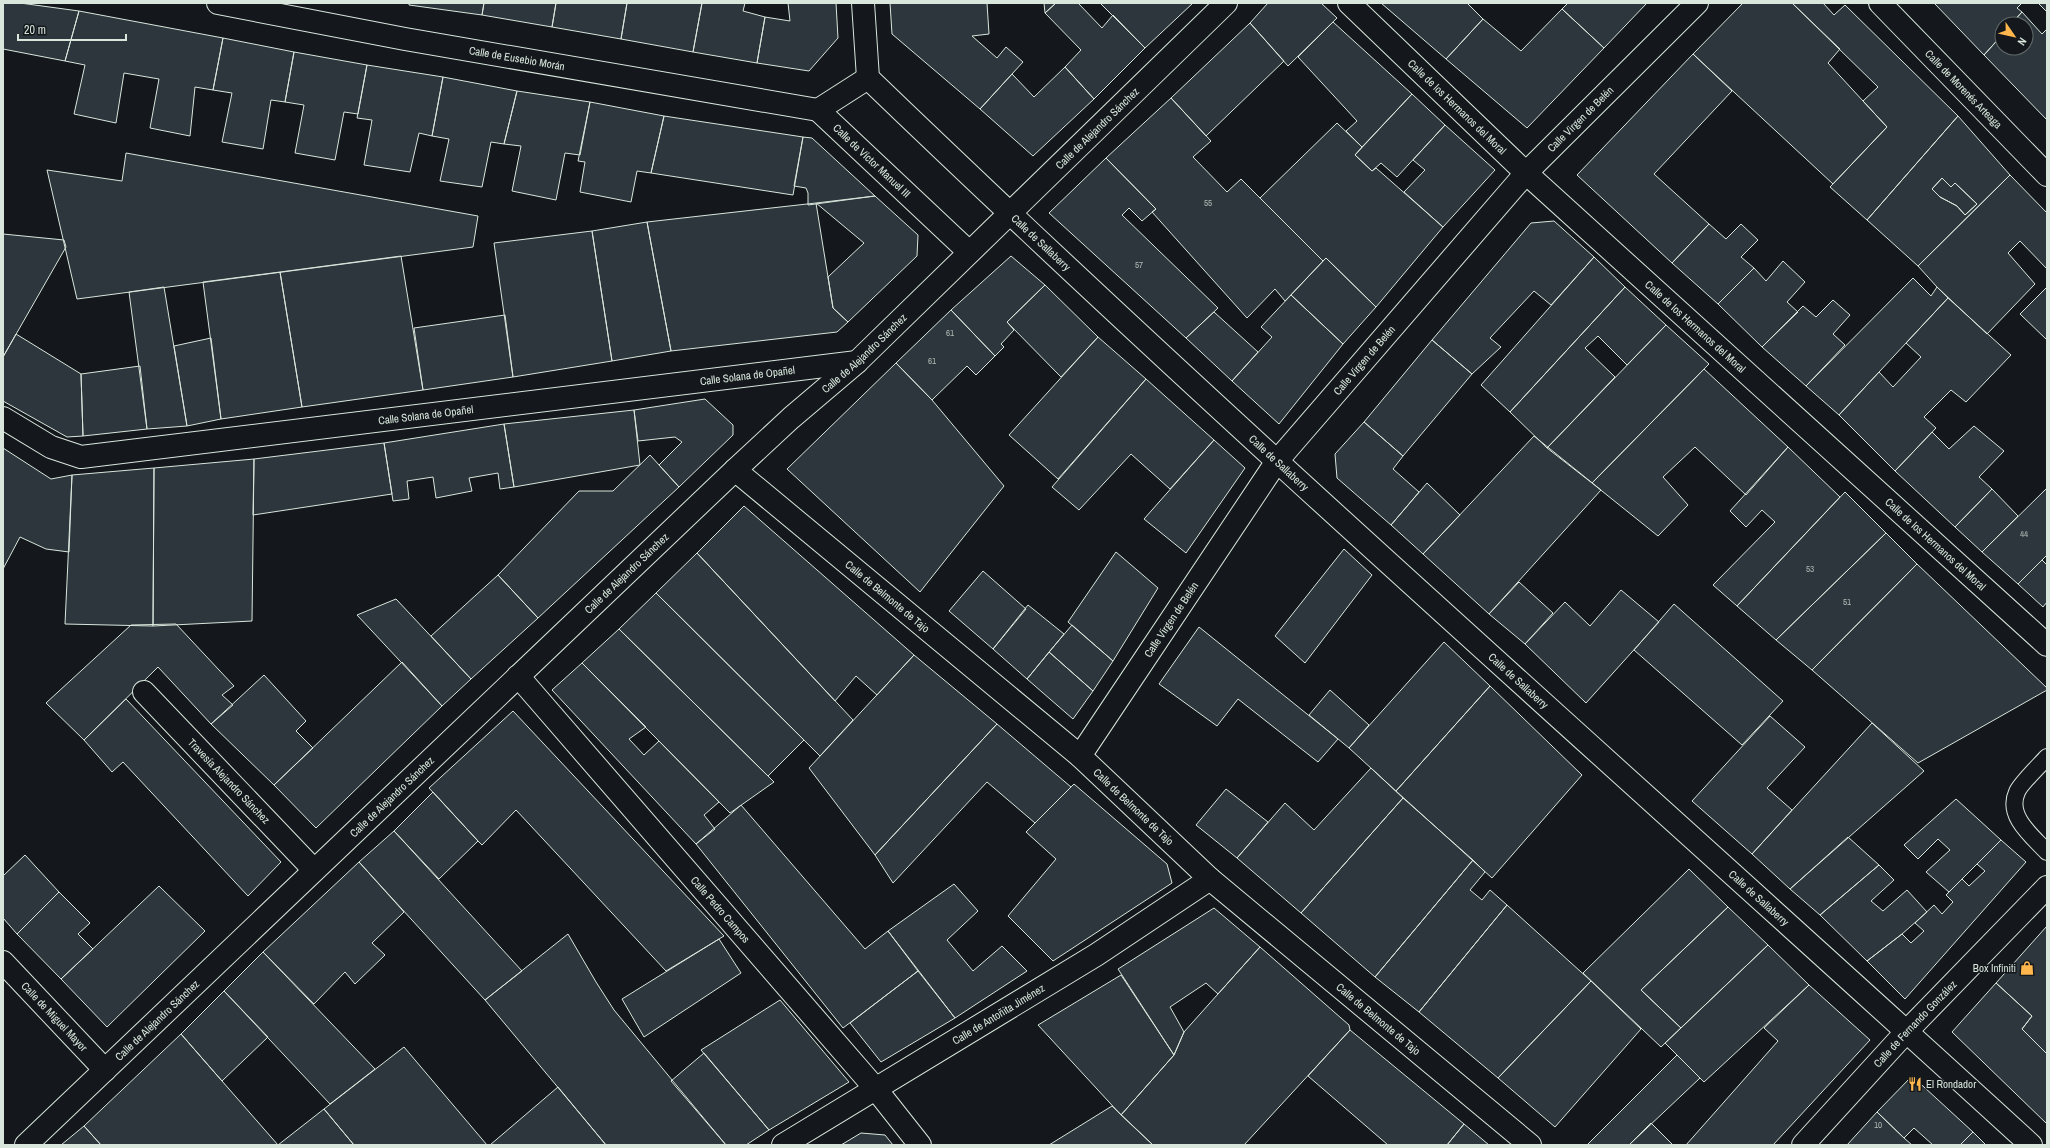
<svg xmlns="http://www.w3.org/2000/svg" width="2050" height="1148" viewBox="0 0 2050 1148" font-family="'Archivo Narrow',sans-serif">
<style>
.building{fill:#2c363c;stroke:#d8e6dc;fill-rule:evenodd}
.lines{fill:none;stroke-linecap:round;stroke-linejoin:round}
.lane-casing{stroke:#d8e6dc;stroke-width:18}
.street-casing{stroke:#d8e6dc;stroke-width:24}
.lane{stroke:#14181c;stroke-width:16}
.street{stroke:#14181c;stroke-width:22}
.labels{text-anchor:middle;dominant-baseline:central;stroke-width:3;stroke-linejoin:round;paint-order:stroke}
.number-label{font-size:9px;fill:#adbab4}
.street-label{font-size:11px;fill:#d8e6dc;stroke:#14181c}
.poi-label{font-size:11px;fill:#d8e6dc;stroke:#14181c;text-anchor:end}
</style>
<rect width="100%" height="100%" fill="#14181c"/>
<path class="building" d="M3 3H20L79 11 65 61 3 49Z
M409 3H484L482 15 409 5Z
M484 3H556L552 27 482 15Z
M556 3H627L621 39 552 27Z
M627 3H702L693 52 621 39Z
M702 3H745L743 11 765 17 757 63 693 52Z
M788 3H836L838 38 809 71 757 63 765 17 790 21Z
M890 3H987L989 34 972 36 997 58 1006 47 1023 62 980 109 892 34Z
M1044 3H1056L1045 13Z
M1056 3H1078L1102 28 1113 15 1145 48 1094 99 1065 67 1081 50 1045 13Z
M1100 3H1193L1145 48Z
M1268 3H1321L1337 18 1288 66 1250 23Z
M1381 3H1467L1483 19 1446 59Z
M1568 3H1647L1604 48 1562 9Z
M1743 3H1792L1840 49 1828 63 1887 127 1833 184 1693 54Z
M1792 3H1823L1834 15 1845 5 1958 116 1867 220 1830 187 1887 127 1863 101 1878 87Z
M1934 3H2022L2017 8 2022 12 2011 24H2002V35L1984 55Z
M2038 3H2047V12Z
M1562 9 1604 48 1527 128 1446 59 1483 19 1521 51Z
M79 11 223 38 213 90 195 87 190 136 150 128 159 79 124 73 116 123 74 114 85 65 65 61Z
M2022 12 2042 34 2047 29V120L1984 55 2002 35V48H2026V24H2011Z
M1333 22 1412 94 1362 147 1346 131 1357 121 1298 57Z
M1250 23 1284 61 1206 136 1171 98Z
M223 38 294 52 285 102 271 100 263 149 222 142 232 93 213 90Z
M294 52 367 65 358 114 344 112 335 160 295 153 304 105 285 102Z
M1693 54 1732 91 1654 174 1709 224 1672 263 1577 175Z
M367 65 443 77 432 136 419 133 410 172 364 165 372 120 357 118Z
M1065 67 1094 99 1033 156 980 109 1012 74 1034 97Z
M443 77 517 91 504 144 491 142 482 187 440 181 449 139 432 136Z
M517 91 590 102 580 155 565 153 556 200 512 191 521 146 504 144Z
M1412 94 1445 125 1397 177 1381 163 1372 171 1355 155Z
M1171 98 1211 141 1193 157 1227 192 1241 179 1323 261 1285 301 1275 289 1247 318 1152 212 1156 209 1106 158Z
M590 102 664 116 651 173 637 171 631 202 580 192 585 162 578 161Z
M664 116 803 137 793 195 651 173Z
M1958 116 2010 175 1918 266 1867 220ZM1942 178 1951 187 1955 183 1977 204 1965 215 1957 206 1940 197 1932 189Z
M1337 123 1362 147 1355 155 1372 171 1376 168 1443 227 1376 307 1326 258 1323 261 1260 198Z
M1445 125 1495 170 1443 227 1404 192 1425 170 1413 160Z
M803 137 812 138 875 196 808 205V193L806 188 794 186Z
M126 153 478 216 473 247 77 299 47 170 122 181Z
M1106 158 1156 209 1142 221 1129 208 1122 215 1218 308 1186 338 1049 213Z
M2010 175 2047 213V269L2020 241 2008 253 2035 284 1987 334 1937 287 1918 266Z
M1942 178 1951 187 1955 183 1977 204 1965 215 1957 206 1940 197 1932 189Z
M875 196 918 235 917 256 848 322 833 308 828 277 864 243 816 203Z
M816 203 833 308 848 322 837 332 671 351 647 222Z
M1554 221 1594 257 1551 305 1534 291 1490 338 1501 347 1472 374 1432 340 1531 223Z
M647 222 671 351 612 361 592 231Z
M1709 224 1726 239 1741 224 1758 240 1741 257 1754 268 1718 304 1672 263Z
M592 231 612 361 513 377 494 243Z
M3 234 64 240 66 247 3 357Z
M401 256 423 390 302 407 280 272Z
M1011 256 1045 285 1007 322 1014 330 1001 344 1004 347 995 356 951 310Z
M1594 257 1625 287 1510 412 1481 385Z
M1326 258 1376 307 1343 344 1291 295Z
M1783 261 1805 282 1787 302 1798 312 1762 347 1718 304 1754 268 1766 281Z
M280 272 302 407 221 419 203 282Z
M1913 278 1931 296 1937 287 1948 298 1839 415 1806 386Z
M1045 285 1098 337 1061 377 1007 322Z
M164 287 187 426 147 429 129 292Z
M1625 287 1666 325 1627 365 1598 336 1585 348 1615 377 1547 448 1510 412Z
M2046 288 2047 289V340L2020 314Z
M1291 295 1343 344 1279 424 1232 381 1272 337 1261 327Z
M1948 298 2011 355 1966 402 1951 390 1924 417 1936 428 1895 471 1839 415 1879 372 1893 387 1921 357 1906 343Z
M1833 300 1850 315 1833 334 1845 345 1806 386 1762 347 1803 306 1816 317Z
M951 310 995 356 976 375 967 366 932 400 896 363Z
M1214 312 1258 352 1232 381 1186 338Z
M505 315 513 377 423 390 414 328Z
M1666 325 1709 364 1592 483 1547 448Z
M16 334 81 374 83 436 67 437 3 401V357Z
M1098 337 1146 379 1058 479 1009 435Z
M211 338 221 419 187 426 174 346Z
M1432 340 1472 374 1403 456 1364 422Z
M896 363 932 400 1004 486 920 592 787 469Z
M140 366 147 429 83 436 81 374Z
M1704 369 1788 447 1746 495 1695 447 1663 477 1688 505 1658 536 1592 483Z
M1146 379 1214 440 1170 489 1131 454 1079 510 1052 487Z
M705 399 733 425V435L679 487 659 465 682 442 675 437 638 441 634 410Z
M634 410 640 465 514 487 504 424Z
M1364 422 1403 456 1393 469 1419 492 1391 525 1337 478 1335 454Z
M504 424 514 487 500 489 498 473 469 478 472 491 436 498 433 477 407 481 409 499 393 501 384 443Z
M1974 426 2004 451 1979 477 1992 489 1955 527 1895 471 1932 432 1949 449Z
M1534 436 1601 490 1489 614 1423 554Z
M1214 440 1245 468 1186 553 1144 519Z
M384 443 392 494 253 515 254 459Z
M1788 447 1840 497 1737 606 1713 585 1775 522 1762 510 1746 527 1730 511Z
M3 448 51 479 72 475 69 552 46 549 20 537 3 569Z
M650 455 679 487 538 618 498 575 579 491H613Z
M254 459 252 621 153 626 154 468Z
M154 468 153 626 65 624 72 475Z
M1427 483 1460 515 1423 554 1391 525Z
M2047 488V555L2018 584 1982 552Z
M1992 489 2018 516 1982 552 1955 527Z
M1845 492 1886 533 1776 640 1737 606Z
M744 506 914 655 877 695 856 676 835 701 697 553Z
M1886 533 1917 564 1812 670 1776 640Z
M1344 549 1372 575 1305 663 1275 636Z
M1116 552 1158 588 1113 661 1068 622Z
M697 553 853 720 820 756 656 593Z
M2042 560 2047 565V602L2043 607 2018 584Z
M1917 564 2047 688V690L1918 763 1812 670Z
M983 571 1026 609 993 649 949 611Z
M498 575 538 618 471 679 431 636Z
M1519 582 1553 613 1525 644 1489 614Z
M1621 590 1659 622 1586 703 1525 644 1565 602 1590 626Z
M656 593 804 740 768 776 619 629Z
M396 599 471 679 442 706 357 615Z
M1674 604 1783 701 1742 745 1634 650Z
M1028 605 1064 634 1027 679 993 649Z
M176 624 234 686 222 695 233 705 211 724 158 667 84 740 46 703 131 625Z
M1072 625 1113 661 1093 691 1049 652Z
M1199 627 1338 739 1318 762 1238 699 1217 726 1159 684Z
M619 629 768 776 774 782 730 813 582 663Z
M1444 642 1490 686 1396 791 1349 748Z
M1049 652 1093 691 1073 719 1027 679Z
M914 655 997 724 875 855 809 768Z
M402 662 442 706 316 828 274 785Z
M582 663 646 727 629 739 644 755 659 741 719 802 704 815 715 829 696 844 552 690Z
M264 675 306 721 296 731 313 748 274 785 211 724Z
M1490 686 1582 775 1492 878 1396 791Z
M1330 690 1369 725 1349 748 1309 715Z
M126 699 281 862 248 896 123 762 112 772 84 740Z
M513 711 724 936 666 971 516 810 482 845 478 841 429 788Z
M1770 716 1805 747 1767 788 1792 810 1752 854 1692 801Z
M1872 723 1924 771 1790 889 1752 854Z
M997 724 1071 787 1035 823 987 782 893 883 875 855Z
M1371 768 1403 798 1301 913 1237 858 1285 803 1314 830Z
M1074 784 1167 864 1172 883 1053 961 1008 916 1056 859 1026 832Z
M1226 789 1268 822 1237 858 1196 825Z
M433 792 478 841 439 879 394 831Z
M1403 798 1473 860 1375 977 1301 913Z
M1956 799 2001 840 1949 892 1926 872 1950 850 1938 839 1918 859 1904 845Z
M741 805 865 949 888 931 918 971 843 1028 696 844Z
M394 831 522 971 485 1000 359 862Z
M1848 837 1879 865 1820 915 1790 889Z
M2001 840 2026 862 1905 999 1867 961 1902 934 1911 943 1924 931 1915 923 1934 905 1942 914 1953 902 1946 895 1962 879 1969 886 1985 871 1977 864Z
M25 855 59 892 17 934 3 918V876Z
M1473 860 1485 872 1470 890 1482 900 1490 890 1507 905 1419 1012 1375 977Z
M359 862 404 912 372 943 385 955 355 984 345 972 314 1004 263 952Z
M1879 865 1894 880 1871 901 1883 911 1907 890 1927 912 1902 934 1867 961 1820 915Z
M1689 869 1728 907 1641 990 1681 1028 1661 1047 1583 973Z
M954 884 978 911 947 940 973 971 1002 946 1027 971 955 1018 888 931Z
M159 886 205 931 107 1027 61 979Z
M59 892 90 923 78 934 93 949 61 979 17 934Z
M1507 905 1591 981 1498 1078 1419 1012Z
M1728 907 1768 945 1681 1028 1641 990Z
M1214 908 1260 947 1218 994 1206 983 1170 1007 1184 1032 1174 1055 1118 969Z
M2047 926V1054L2022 1029 2032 1016 1996 983Z
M568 934 596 982 614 1010 726 1145H606L485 1000Z
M719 939 741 973 644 1037 622 999Z
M1768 945 1809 985 1704 1082 1665 1043Z
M1260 947 1349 1025 1350 1030 1244 1145H1153L1121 1115 1174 1055 1184 1032Z
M263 952 375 1069 330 1104 224 991Z
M918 971 955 1018 881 1062 850 1023Z
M1121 975 1174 1055 1121 1115 1038 1025Z
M1591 981 1641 1029 1555 1127 1498 1078Z
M1996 983 2032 1016 2022 1029 2047 1054V1124L1952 1032Z
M1809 985 1870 1040 1773 1145H1686L1778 1041 1764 1028Z
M224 991 268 1037 222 1081 181 1034Z
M780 1000 849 1082 769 1130 701 1050Z
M1350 1030 1464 1124 1447 1145H1388L1308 1076Z
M181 1034 222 1081 278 1145H101L84 1126Z
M404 1047 487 1145H354L324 1109Z
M704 1053 769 1130 746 1145H726L671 1081Z
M1677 1055 1700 1078 1629 1145H1587Z
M1912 1076 1973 1132 1960 1145H1933L1914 1128 1904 1138 1877 1112Z
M558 1087 606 1145H490Z
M1112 1106 1153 1145H1049Z
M324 1109 354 1145H278Z
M1877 1112 1904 1138 1912 1145H1847Z
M1651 1123 1673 1145H1629Z
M1464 1124 1489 1145H1447Z
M84 1126 101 1145H61Z
M1973 1132 1986 1145H1960Z
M861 1133 885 1135 893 1145H841Z"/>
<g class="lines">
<defs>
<path id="lane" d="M2047 757C2040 765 2020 784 2017 792 2006 816 2032 836 2047 852"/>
<g id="street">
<path id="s1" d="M218 3 405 39 818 110"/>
<path id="s2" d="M863 3 868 78C1247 443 1643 790 2031 1145"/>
<path id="s3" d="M1349 3 1526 173 2047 645"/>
<path id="s4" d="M1880 3 2047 175"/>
<path id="s5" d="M818 110 969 252"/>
<path d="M818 110 868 78"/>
<path id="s6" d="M3 418 51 447 81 457 857 362"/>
<path id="s7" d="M735 470 1080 756 1210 879 1530 1145"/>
<path id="s8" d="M518 676 875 1088 920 1145"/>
<path id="s9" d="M144 692 314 870"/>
<path id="s10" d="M1080 756 1277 461 1526 173 1697 3"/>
<path id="s11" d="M3 962 105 1070"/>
<path id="s12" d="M26 1145 735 470 791 418 857 362 1226 3"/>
<path id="s13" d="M783 1145 1096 955 1210 879"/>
<path id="s14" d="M1803 1145 1907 1031 2047 887"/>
</g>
</defs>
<use href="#lane" class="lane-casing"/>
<use href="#street" class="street-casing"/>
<use href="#lane" class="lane"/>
<use href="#street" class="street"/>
</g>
<defs>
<symbol id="shop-bare" viewBox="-9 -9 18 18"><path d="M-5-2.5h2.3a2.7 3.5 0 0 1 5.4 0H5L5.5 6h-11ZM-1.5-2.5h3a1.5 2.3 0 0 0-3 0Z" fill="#ffb74d" stroke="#14181c" stroke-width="2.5" paint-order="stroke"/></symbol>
<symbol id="restaurant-bare" viewBox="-9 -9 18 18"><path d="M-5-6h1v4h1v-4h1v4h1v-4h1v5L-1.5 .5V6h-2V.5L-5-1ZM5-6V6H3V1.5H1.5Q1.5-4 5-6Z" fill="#ffb74d" stroke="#14181c" stroke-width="2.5" paint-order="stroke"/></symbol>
</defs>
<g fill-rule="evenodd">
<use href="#shop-bare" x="2017" y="958" width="20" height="20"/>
<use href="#restaurant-bare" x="1905" y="1074" width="20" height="20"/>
</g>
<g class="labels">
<g class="number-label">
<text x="1208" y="203">55</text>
<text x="1139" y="265">57</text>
<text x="950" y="333">61</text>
<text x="932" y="361">61</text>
<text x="2024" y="534">44</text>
<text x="1810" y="569">53</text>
<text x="1847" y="602">51</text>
<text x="1878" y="1125">10</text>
</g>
<g class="street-label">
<text stroke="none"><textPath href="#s1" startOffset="304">Calle de Eusebio Morán</textPath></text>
<text stroke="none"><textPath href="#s4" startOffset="120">Calle de Morenés Arteaga</textPath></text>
<text stroke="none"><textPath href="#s3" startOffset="150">Calle de los Hermanos del Moral</textPath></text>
<text stroke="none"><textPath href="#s10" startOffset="812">Calle Virgen de Belén</textPath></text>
<text stroke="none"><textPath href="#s12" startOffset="1477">Calle de Alejandro Sánchez</textPath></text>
<text stroke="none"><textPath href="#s5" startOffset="74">Calle de Víctor Manuel III</textPath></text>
<text stroke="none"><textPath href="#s2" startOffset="314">Calle de Sallaberry</textPath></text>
<text stroke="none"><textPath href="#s3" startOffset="474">Calle de los Hermanos del Moral</textPath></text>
<text stroke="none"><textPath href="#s12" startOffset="1153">Calle de Alejandro Sánchez</textPath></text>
<text stroke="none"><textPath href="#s10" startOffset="488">Calle Virgen de Belén</textPath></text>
<text stroke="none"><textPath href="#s6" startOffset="759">Calle Solana de Opañel</textPath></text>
<text stroke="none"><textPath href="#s6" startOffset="435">Calle Solana de Opañel</textPath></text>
<text stroke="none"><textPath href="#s2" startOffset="638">Calle de Sallaberry</textPath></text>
<text stroke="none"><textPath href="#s3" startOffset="798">Calle de los Hermanos del Moral</textPath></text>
<text stroke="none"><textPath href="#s12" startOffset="829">Calle de Alejandro Sánchez</textPath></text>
<text stroke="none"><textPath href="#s7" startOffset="198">Calle de Belmonte de Tajo</textPath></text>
<text stroke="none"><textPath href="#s10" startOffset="164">Calle Virgen de Belén</textPath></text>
<text stroke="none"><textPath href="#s2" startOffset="962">Calle de Sallaberry</textPath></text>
<text stroke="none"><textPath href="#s9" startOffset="123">Travesía Alejandro Sánchez</textPath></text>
<text stroke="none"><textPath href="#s12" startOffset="505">Calle de Alejandro Sánchez</textPath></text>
<text stroke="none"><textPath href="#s7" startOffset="522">Calle de Belmonte de Tajo</textPath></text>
<text stroke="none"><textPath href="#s2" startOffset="1286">Calle de Sallaberry</textPath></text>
<text stroke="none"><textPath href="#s8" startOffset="309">Calle Pedro Campos</textPath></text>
<text stroke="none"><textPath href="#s13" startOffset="252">Calle de Antoñita Jiménez</textPath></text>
<text stroke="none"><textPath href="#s11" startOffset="75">Calle de Miguel Mayor</textPath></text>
<text stroke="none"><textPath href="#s7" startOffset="846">Calle de Belmonte de Tajo</textPath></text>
<text stroke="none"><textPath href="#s12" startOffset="181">Calle de Alejandro Sánchez</textPath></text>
<text stroke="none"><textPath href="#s14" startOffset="165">Calle de Fernando González</textPath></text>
</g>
<g class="poi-label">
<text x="2016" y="968">Box Infiniti</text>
<text x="1926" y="1084" text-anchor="start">El Rondador</text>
</g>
</g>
<rect width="2050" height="1148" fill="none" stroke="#d8e6dc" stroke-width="8"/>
<g transform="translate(2014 36) rotate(124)"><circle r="19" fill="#14181c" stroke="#626a69"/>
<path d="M0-3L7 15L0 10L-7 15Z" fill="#ffb74d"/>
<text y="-6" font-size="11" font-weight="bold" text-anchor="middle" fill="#d8e6dc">N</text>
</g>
<path d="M18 34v6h108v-6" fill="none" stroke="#d8e6dc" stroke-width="2"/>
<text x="24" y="34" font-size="12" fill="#d8e6dc" stroke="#14181c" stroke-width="3" paint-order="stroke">20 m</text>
</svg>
